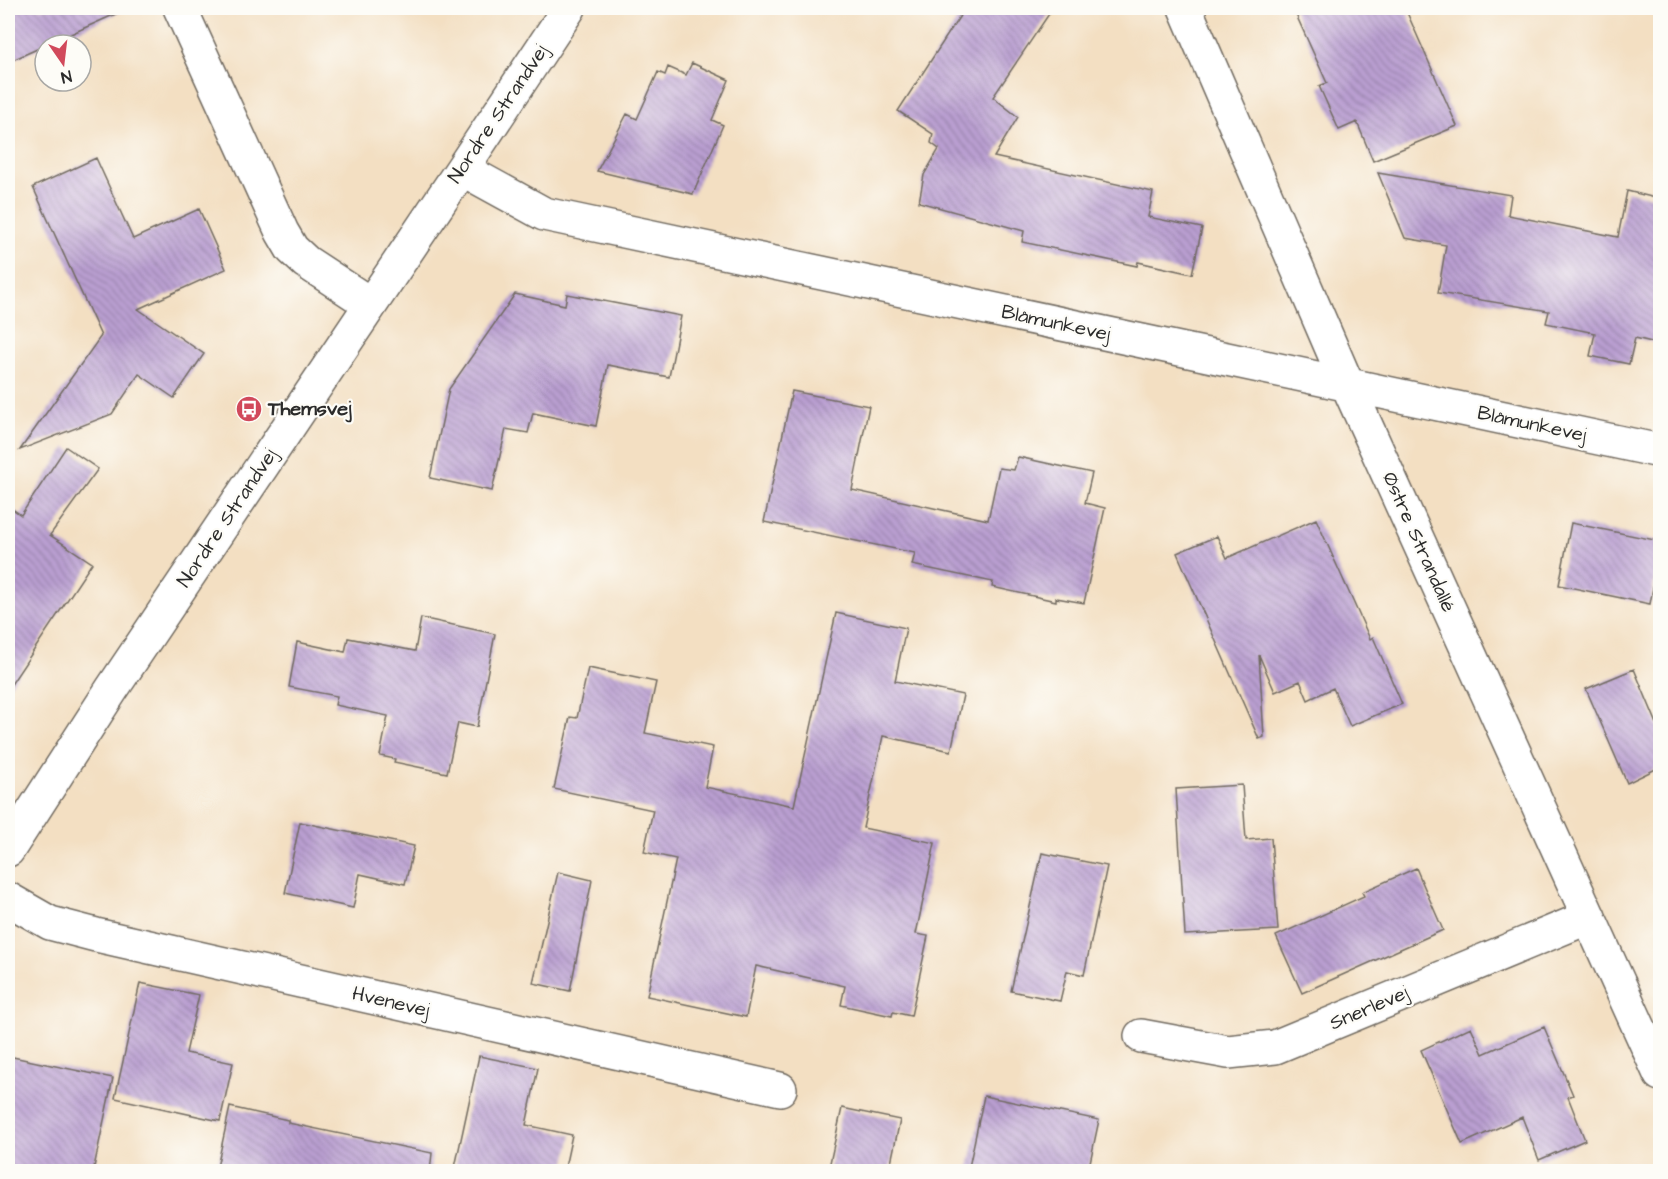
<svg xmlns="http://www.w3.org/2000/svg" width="1668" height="1179" viewBox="0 0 1668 1179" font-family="'Architects Daughter',sans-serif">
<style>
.building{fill:url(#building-back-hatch)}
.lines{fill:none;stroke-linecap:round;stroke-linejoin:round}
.minor-casing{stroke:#716a60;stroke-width:36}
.minor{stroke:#fff;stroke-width:33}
.labels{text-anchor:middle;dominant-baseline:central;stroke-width:4.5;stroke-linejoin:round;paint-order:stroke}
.street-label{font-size:20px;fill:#2b2b2b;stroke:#fdfcf7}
.poi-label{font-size:20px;font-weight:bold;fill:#2b2b2b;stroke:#fdfcf7;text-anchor:start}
</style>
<defs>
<pattern id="building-back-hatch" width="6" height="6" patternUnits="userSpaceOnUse" patternTransform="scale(1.5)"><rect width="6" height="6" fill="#ba9fd1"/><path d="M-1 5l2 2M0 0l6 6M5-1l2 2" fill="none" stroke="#9782aa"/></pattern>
</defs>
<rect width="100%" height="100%" fill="#fdfcf7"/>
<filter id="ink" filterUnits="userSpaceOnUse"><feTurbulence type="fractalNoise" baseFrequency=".0167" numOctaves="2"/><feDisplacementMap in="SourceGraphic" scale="12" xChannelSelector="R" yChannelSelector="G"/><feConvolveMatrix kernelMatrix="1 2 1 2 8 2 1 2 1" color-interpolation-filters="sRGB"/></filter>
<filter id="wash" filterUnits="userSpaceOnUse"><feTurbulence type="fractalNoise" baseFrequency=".008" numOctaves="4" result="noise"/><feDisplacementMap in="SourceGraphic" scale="24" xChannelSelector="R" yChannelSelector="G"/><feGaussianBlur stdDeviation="1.35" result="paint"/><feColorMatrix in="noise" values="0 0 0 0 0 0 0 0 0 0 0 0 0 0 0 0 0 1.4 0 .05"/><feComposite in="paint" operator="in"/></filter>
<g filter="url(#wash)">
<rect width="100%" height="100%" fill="#f3dfc2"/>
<g id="blocks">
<path class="building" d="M8 8H129L8 62Z
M965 8H1053L993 97 1018 117 994 157 1153 192 1148 217 1202 228 1192 274 1138 262 1137 266 1022 242 1024 231 919 202 924 175 939 149 931 143 933 134 898 111Z
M1293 8H1405L1457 126 1373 161 1357 122 1339 130 1319 86 1327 83Z
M692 63 729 80 712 120 723 125 693 194 597 171 627 114 637 119 658 72 665 75 668 67 686 75Z
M96 158 133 239 199 209 226 269 138 309 204 354 174 398 139 374 112 414 20 450 101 336 33 187Z
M1378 173 1511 195 1508 215 1618 237 1627 191 1660 199V344L1635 338 1629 364 1590 356 1595 333 1546 323 1549 311 1438 293 1446 245 1405 238Z
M515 294 565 305 567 294 681 316 669 377 608 365 596 426 533 413 528 433 506 429 492 491 430 478 449 389Z
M792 391 869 406 852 490 988 520 999 468 1014 470 1018 457 1092 473 1085 503 1105 508 1084 603 1056 598V601L992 587 993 582 912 565 915 553 764 522Z
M66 447 98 469 50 535 92 563 8 689V506L21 515Z
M1316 519 1370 639 1373 637 1402 704 1350 726 1333 688 1308 700 1300 681 1275 692 1259 655 1264 737 1259 739 1177 553 1217 536 1227 558Z
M1571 523 1660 541V550L1650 604 1559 585Z
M836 613 906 628 895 681 963 695 951 751 883 736 863 828 935 843 916 934 928 936 911 1016 893 1012 892 1016 841 1005 845 986 756 966 746 1017 647 996 676 859 644 852 653 810 554 789 570 717 577 718 588 668 656 682 645 733 713 747 705 787 794 806Z
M421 618 495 634 477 727 458 723 447 773 394 762 395 759 380 756 388 716 335 705 337 696 289 687 297 642 345 652 348 638 415 651Z
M1634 669 1660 731V767L1627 783 1586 689Z
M1242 785 1246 840 1271 838 1278 930 1185 935 1176 789Z
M300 822 414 846 405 884 360 874 353 908 285 893Z
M1042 853 1107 866 1084 975 1067 971 1060 1001 1011 991Z
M1416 868 1443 930 1302 993 1276 936 1364 896 1362 892Z
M558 872 592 880 570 991 533 983Z
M140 983 199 995 186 1053 233 1063 220 1121 115 1098Z
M1471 1027 1483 1054 1544 1027 1573 1095 1568 1097 1585 1140 1539 1160 1522 1117 1462 1144 1421 1050Z
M8 1056 113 1078 93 1172H8Z
M479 1056 538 1068 526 1125 572 1135 564 1172H454Z
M984 1096 1099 1120 1088 1172H968Z
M230 1107 288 1120V1123L432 1153 430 1172H216Z
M842 1108 900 1120 889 1172H828Z"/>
</g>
</g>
<g filter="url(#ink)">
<use href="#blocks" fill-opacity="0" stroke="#716a60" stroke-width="1.5"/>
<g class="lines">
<defs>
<path id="minor" d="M180 8 282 232 292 249 306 262 370 304
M1185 8 1348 386 1660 1074
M462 169 544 214 1660 451
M8 850 112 689 462 169 569 8
M8 899 50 923 96 935 780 1089
M1141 1036 1228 1052 1275 1047 1589 917"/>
</defs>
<use href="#minor" class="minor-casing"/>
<use href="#minor" class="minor"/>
</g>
</g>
<defs>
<symbol id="bus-disc" viewBox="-11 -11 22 22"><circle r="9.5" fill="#d1495b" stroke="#fdfcf7"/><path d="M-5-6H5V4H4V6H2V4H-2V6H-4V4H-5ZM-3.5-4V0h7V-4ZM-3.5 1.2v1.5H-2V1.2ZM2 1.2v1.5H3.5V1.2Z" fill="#fff"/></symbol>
</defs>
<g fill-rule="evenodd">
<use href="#bus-disc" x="234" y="394" width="30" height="30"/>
</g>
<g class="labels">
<g class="street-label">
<text transform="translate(498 114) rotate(-56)">Nordre Strandvej</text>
<text transform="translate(1056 323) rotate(12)">Blåmunkevej</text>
<text transform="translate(1532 424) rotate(12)">Blåmunkevej</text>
<text transform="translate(227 518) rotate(-56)">Nordre Strandvej</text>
<text transform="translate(1419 542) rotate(66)">Østre Strandallé</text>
<text transform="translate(391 1002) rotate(13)">Hvenevej</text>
<text transform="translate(1369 1008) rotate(-23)">Snerlevej</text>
</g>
<g class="poi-label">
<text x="268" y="409">Themsvej</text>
</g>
</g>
<rect width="1668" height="1179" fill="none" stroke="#fdfcf7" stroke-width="30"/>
<g transform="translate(63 63) rotate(166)"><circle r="28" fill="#fdfcf7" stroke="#a9a8a5" stroke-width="1.5"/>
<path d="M0-4.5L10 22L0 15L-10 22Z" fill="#d1495b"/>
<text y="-9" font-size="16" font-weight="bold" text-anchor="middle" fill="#2b2b2b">N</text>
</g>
</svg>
